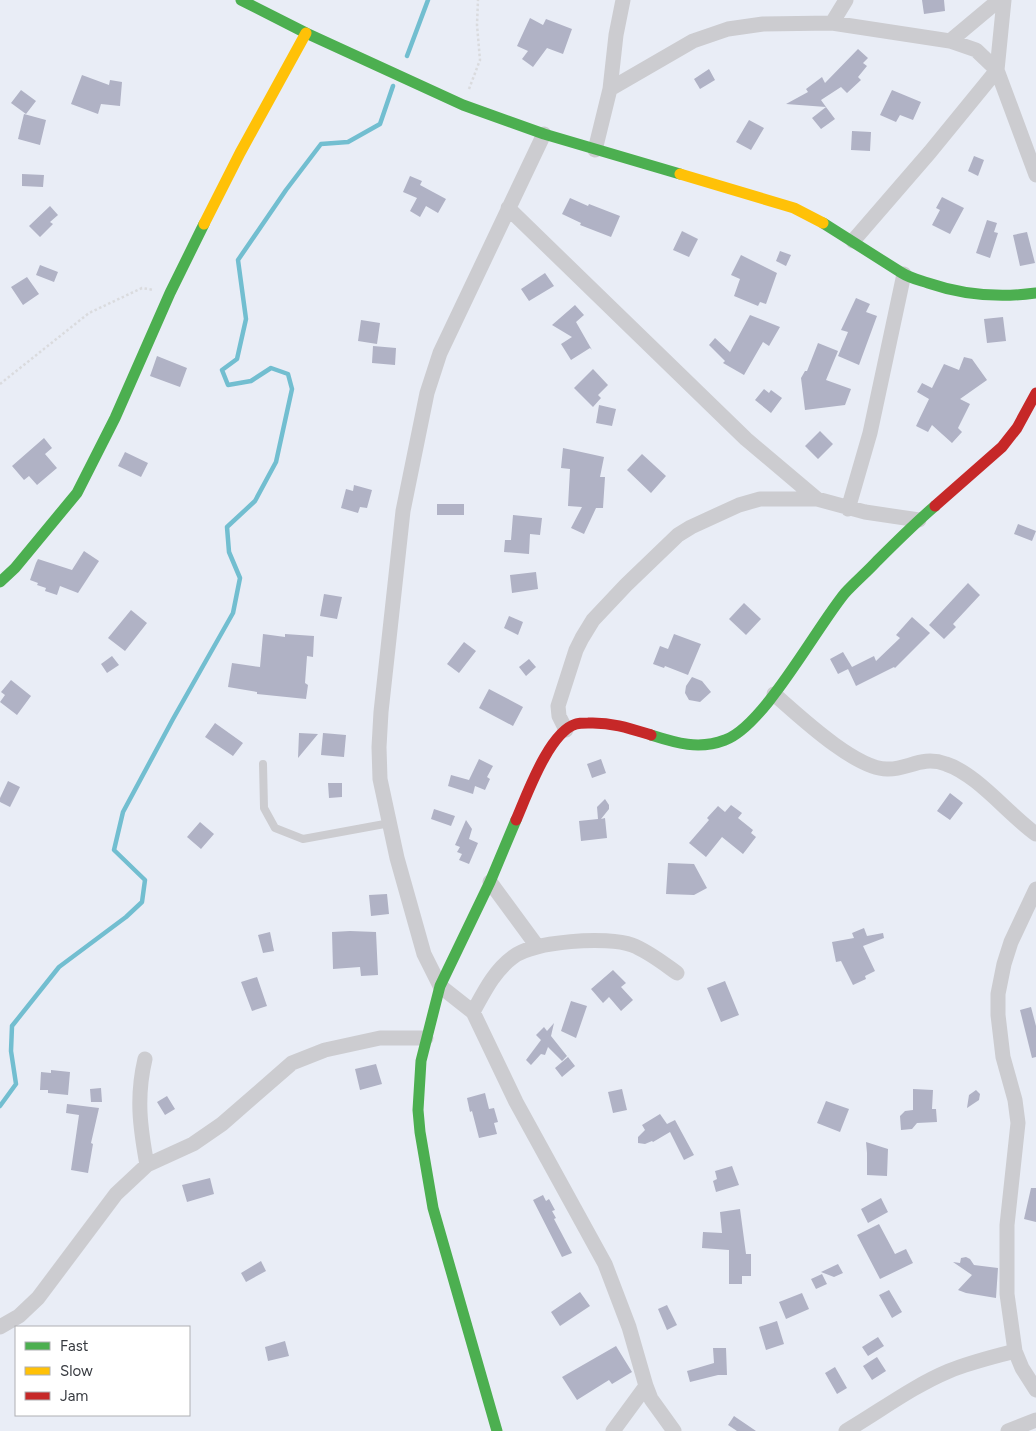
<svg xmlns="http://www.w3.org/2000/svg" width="1036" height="1431" viewBox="0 0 1036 1431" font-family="Figtree,sans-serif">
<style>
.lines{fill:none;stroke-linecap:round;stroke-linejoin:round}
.stream{stroke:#72bed0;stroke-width:4.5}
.building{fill:#b0b2c5}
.path{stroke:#dadbde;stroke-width:2.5;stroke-dasharray:2.5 2.5;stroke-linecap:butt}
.lane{stroke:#ccccd0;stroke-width:8}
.street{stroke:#ccccd0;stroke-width:15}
.fast{stroke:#4caf50;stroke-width:11}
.slow{stroke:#ffc107;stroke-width:11}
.jam{stroke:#c62828;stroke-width:11}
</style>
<rect width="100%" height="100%" fill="#e9edf6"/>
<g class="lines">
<path class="stream" d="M407 56 428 0
M0 1106 16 1084 11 1051 12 1026 59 967 126 917 142 902 145 880 114 850 123 812 173 719 233 613 240 578 229 552 227 527 255 501 276 462 292 389 288 374 271 368 251 381 228 385 222 370 237 359 246 319 238 260 286 190 321 144 348 142 380 124 393 86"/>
</g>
<path class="building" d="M922 0H944L945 11 924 14Z
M530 18 543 25 546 19 572 29 563 54 547 48 533 67 522 59 528 51 517 46Z
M858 49 868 58 863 63 867 66 858 77 861 80 847 93 841 87 821 100 826 107 786 104 808 92 806 89 822 77 825 83Z
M709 69 715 80 700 89 694 79Z
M82 75 109 85 110 80 122 82 120 106 101 104 98 114 71 104Z
M21 90 36 101 26 114 11 103Z
M892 90 921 102 913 120 900 115 896 122 880 115Z
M826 107 835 119 821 129 812 118Z
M24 114 46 120 40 145 18 139Z
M749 120 764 128 751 150 736 142Z
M852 131 871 132 870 151 851 150Z
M974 156 984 160 978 176 968 171Z
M22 174 44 175 43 187 22 186Z
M410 176 422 181 420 185 446 199 438 213 426 206 420 217 410 211 417 198 403 192Z
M942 197 964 208 950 234 932 225 940 210 936 208Z
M570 198 588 206 589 204 620 216 611 237 580 225 581 223 562 214Z
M50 206 58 215 50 222 53 224 40 237 29 226Z
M987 220 997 223 994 232 998 233 990 258 976 253Z
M682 231 698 239 689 257 673 250Z
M1027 232 1035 263 1020 266 1013 235Z
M780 251 791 255 786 266 776 261Z
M741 255 777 273 766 304 760 302 758 306 734 296 740 279 731 275Z
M40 265 58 272 54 282 36 275Z
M545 273 554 286 529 301 521 289Z
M27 277 39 294 23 305 11 287Z
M856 298 870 304 866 312 877 316 859 365 838 356 848 332 841 330Z
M575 305 584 315 576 322 592 350 590 348 571 360 561 344 572 337 552 325Z
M750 315 780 327 769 346 763 342 744 375 723 363 725 361 709 345 715 338 730 352Z
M1003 317 1006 341 987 343 984 319Z
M361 320 380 323 377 344 358 341Z
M818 343 838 351 826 380 851 389 845 405 805 410 801 378 805 371H807Z
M373 346 396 348 395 365 372 363Z
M157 356 187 368 180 387 150 376Z
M964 357 972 359 987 380 960 399 970 404 958 428 962 432 952 443 932 425 928 432 916 426 929 399 917 392 922 383 932 388 944 364 959 370Z
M593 369 608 385 598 395 601 398 593 407 574 388Z
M764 389 769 393 771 390 782 398 771 413 755 400Z
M599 405 616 409 612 426 596 423Z
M820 431 833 444 818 459 805 446Z
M44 438 52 448 45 454 57 468 37 485 29 476 24 480 12 466Z
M563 448 604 457 600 477H605L603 508H596L584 534 571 528 582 507 568 506 570 469 561 468Z
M125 452 148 463 141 477 118 466Z
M642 454 666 476 651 493 627 470Z
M354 485 372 490 367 508 360 507 358 513 341 508 346 489 353 491Z
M437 504H464V515H437Z
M513 515 542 518 540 535 530 534 529 554 504 552 505 540H511Z
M1018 524 1036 531 1032 541 1014 534Z
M84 551 99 561 78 593 60 586 57 595 45 591 46 588 37 585 38 583 30 580 36 563 38 559 72 570Z
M536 572 538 589 512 593 510 575Z
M968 583 980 595 953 624 956 627 944 639 929 625Z
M324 594 342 597 337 619 320 616Z
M744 603 761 619 746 635 729 619Z
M131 610 147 623 125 651 108 638Z
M509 616 523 622 518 635 504 628Z
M912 617 930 633 895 668 894 667 856 686 848 669 874 656 876 661 900 638 896 635Z
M263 634 285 637V634L314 636 313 657 307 656 305 683 308 685 306 699 257 694V692L228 687 232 663 260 667Z
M674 634 701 644 688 675 665 666 664 668 653 664 660 646 668 649Z
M464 642 476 651 459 673 447 664Z
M843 652 852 667 838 674 830 659Z
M112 656 119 665 107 673 101 664Z
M529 659 536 667 526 676 519 667Z
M692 677 702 681 711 692 700 702 689 700 685 693 686 686Z
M11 680 31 696 17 715 0 702 5 695 1 692Z
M489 689 523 707 513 726 479 708Z
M215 723 243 743 233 756 205 737Z
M299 733 318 734 298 758Z
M323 733 346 735 344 757 321 755Z
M479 759 493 766 487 777 490 779 485 790 475 786 473 794 448 786 451 775 469 780Z
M601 759 606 773 592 778 587 764Z
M8 781 20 787 10 807 0 802V798Z
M328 783H342V797L329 798Z
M950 793 963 803 950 820 937 811Z
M605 799 609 805V809L601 819 605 818 607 838 581 841 579 821 598 819 597 807Z
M731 805 742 813 738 818 753 830 751 833 756 837 743 854 722 837 706 857 689 843 709 820 707 818 718 806 725 812Z
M434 809 455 816 451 826 431 819Z
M466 820 472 829 469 839 478 843 469 864 459 860 462 854 457 852 460 847 455 845Z
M200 822 214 834 201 849 187 837Z
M668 863 694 864 707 888 694 895 666 894Z
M387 894 389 914 371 916 369 895Z
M864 928 867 936 883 933 884 938 863 946 875 971 865 976 866 979 853 985 841 961 836 962 832 942 854 938 852 933Z
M350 931 376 932 378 975 361 976 360 967 333 969 332 932Z
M270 932 274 951 263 953 258 935Z
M613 970 626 983 621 987 633 1000 621 1011 609 997 603 1003 591 989Z
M257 977 267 1006 252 1011 241 982Z
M725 981 739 1015 721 1022 707 988Z
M571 1001 587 1006 576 1038 561 1031Z
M1031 1007 1036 1026V1057L1032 1058 1020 1010Z
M554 1023 551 1036 567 1056 562 1061 548 1047 545 1055 541 1054 531 1065 526 1060 541 1040 536 1035 544 1027 547 1031Z
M568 1057 575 1066 562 1077 555 1068Z
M376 1064 382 1084 360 1090 355 1069Z
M51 1070 70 1072 68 1095 48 1093V1090H40L41 1072 51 1073Z
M101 1088 102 1102H91L90 1089Z
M622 1089 627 1110 613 1113 608 1092Z
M913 1089 933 1090 932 1109H936L937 1122 917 1123 912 1129 901 1130 900 1116 905 1111 913 1110Z
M976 1090 980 1094 979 1100 967 1108 969 1095Z
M485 1093 489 1109 494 1108 498 1122 494 1123 497 1134 479 1138 472 1111 470 1112 467 1098Z
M167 1096 175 1109 165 1115 157 1102Z
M826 1101 849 1109 840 1132 817 1123Z
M67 1104 99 1108 91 1143 93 1144 88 1173 71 1170 79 1115 66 1113Z
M660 1114 667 1124 675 1120 694 1155 684 1160 670 1132 653 1142 652 1141 645 1144 638 1143V1137L645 1130 642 1125Z
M866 1142 888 1149 887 1176 867 1175V1153Z
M732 1166 739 1185 716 1192 713 1181 717 1179 715 1171Z
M210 1178 214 1194 187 1202 182 1185Z
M1031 1188H1036V1222L1024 1219Z
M543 1195 546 1201 549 1199 555 1210 552 1211 556 1218 554 1219 572 1253 562 1257 533 1200Z
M881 1198 888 1212 868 1223 861 1209Z
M740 1209 746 1254H751V1276H742V1284H729V1250L702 1248 703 1232 722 1233 720 1212Z
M879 1224 895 1254 906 1249 913 1263 880 1279 857 1235Z
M966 1257 970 1259 974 1265 998 1268 996 1298 966 1293 958 1290 972 1275 953 1262 960 1263 961 1258Z
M261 1261 266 1271 246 1282 241 1273Z
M838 1264 843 1273 834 1277 821 1272Z
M822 1274 827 1284 816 1289 811 1279Z
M889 1290 902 1312 892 1318 879 1295Z
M580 1292 590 1306 560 1326 551 1312Z
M802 1293 809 1309 786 1319 779 1302Z
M667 1305 677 1325 667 1330 658 1309Z
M777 1321 784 1344 766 1350 759 1327Z
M878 1337 884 1346 868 1356 862 1347Z
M285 1341 289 1356 268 1361 265 1347Z
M616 1346 632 1372 612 1384 609 1380 577 1400 562 1377Z
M713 1348H726L727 1375H718L690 1382 687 1371 714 1363Z
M877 1357 886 1371 872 1380 863 1366Z
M835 1367 847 1388 837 1394 825 1373Z
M734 1416 756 1431H737L728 1425Z"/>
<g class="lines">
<path class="path" d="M469 89 480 60 477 25 478 0
M0 384 89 313 142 288 154 290"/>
<path class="lane" d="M263 764 264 808 275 828 303 839 390 823"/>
<path class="street" d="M832 23 846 0
M950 41 999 0
M610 89 693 41 728 29 763 24 832 23 950 41 976 50 997 70 1036 175
M544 134 440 353 427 393 403 511 381 712 379 747 380 779 397 858 424 954 440 986 473 1012 516 1102 605 1264 629 1327 646 1386 651 1399 674 1431
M595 150 610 89 616 35 623 0
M508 208 746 439 817 499 865 512 919 520
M853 241 930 152 997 70 1004 0
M848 509 870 433 904 274
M774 694C798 715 855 769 887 769 908 770 921 755 946 764 977 774 1009 815 1036 834
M566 730 559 716 558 706 576 650 582 638 593 620 626 585 678 535 691 527 739 505 760 499H817
M490 882 537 946
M1036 889 1011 942 1004 964 998 994V1015L1003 1057 1015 1100 1018 1123 1007 1225V1294L1015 1351 1022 1368 1036 1390
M473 1012C484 992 494 971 513 957 532 941 608 936 632 945 648 951 663 963 677 973
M145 1059C136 1097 140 1127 147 1165
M0 1327 19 1316 38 1298 116 1194 147 1165 193 1144 222 1124 292 1063 325 1050 380 1038H426
M613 1431 646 1386
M846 1431C880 1411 913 1386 949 1371 971 1362 993 1357 1015 1351
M1008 1431 1036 1420"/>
<path class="fast" d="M241 0 306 33 463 105 544 134 680 174
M823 223 902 273C910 278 919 280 928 283 963 295 999 298 1036 293
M0 582 15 568 77 493 115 418 170 293 204 224
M651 735C676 743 699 750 725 740 764 726 816 628 845 593 855 582 867 572 877 561 896 542 915 523 935 506
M497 1431 433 1208 420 1132 418 1110 421 1061 440 986 490 882 516 820"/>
<path class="slow" d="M680 174 794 208 823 223
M204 224 240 153 306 33"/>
<path class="jam" d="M935 506 1002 447 1017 428 1036 393
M516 820C527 795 549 732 576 724 579 723 584 723 588 723 611 722 629 728 651 735"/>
</g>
<rect x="15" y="1326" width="175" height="90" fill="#ffffff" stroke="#afb0b3"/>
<rect x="25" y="1342" width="25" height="8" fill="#4caf50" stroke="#afb0b3"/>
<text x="60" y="1351" font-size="15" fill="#373a40">Fast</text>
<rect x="25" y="1367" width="25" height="8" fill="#ffc107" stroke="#afb0b3"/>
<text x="60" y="1376" font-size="15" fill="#373a40">Slow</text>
<rect x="25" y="1392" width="25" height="8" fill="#c62828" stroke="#afb0b3"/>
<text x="60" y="1401" font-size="15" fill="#373a40">Jam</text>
</svg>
